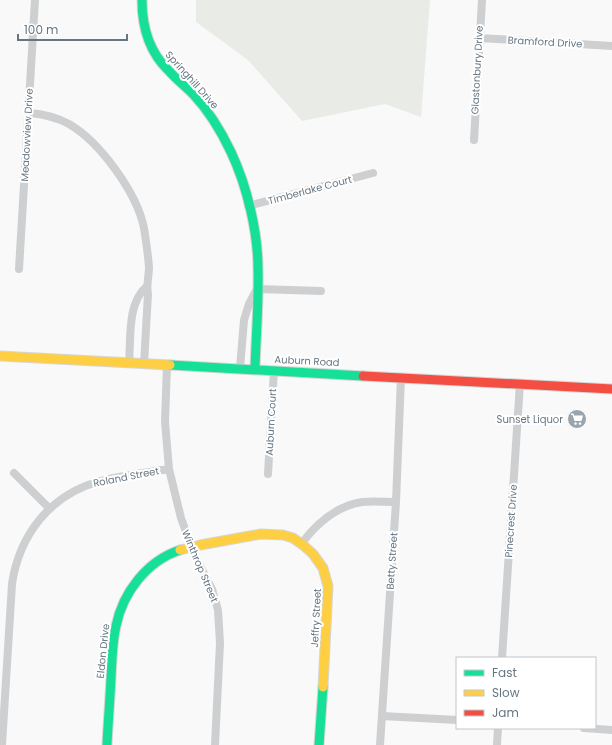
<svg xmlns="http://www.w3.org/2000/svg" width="612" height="745" viewBox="0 0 612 745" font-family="Poppins,sans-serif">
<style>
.green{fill:#e8ebe6}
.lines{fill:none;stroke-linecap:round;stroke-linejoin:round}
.fast-casing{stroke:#d5d6d7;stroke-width:11}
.slow-casing{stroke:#d5d6d7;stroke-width:11}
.jam-casing{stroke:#d5d6d7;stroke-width:11}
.street{stroke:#cecfd0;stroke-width:8}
.fast{stroke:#16e098;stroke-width:9}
.slow{stroke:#ffcf43;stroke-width:9}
.jam{stroke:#f24e42;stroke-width:9}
.labels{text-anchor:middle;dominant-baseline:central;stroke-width:4;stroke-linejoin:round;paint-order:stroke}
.street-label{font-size:10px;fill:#657683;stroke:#fff}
.poi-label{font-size:10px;fill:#657683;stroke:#fff;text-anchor:end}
</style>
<rect width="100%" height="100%" fill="#f9f9f9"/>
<path class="green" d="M196 0H430L421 117 385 104 302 121 248 60 196 22Z"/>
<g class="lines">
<defs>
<path id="fast" d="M142 0C142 28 149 52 169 71 176 79 185 86 193 94 209 111 221 131 231 152 247 186 258 232 258 269 259 302 256 336 255 369
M170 365 363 376
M107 745C108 723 110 700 111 678 112 660 112 643 116 626 123 592 147 561 180 550
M319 745 323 687"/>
<path id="slow" d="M0 356 170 365
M180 550 200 545 261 534 283 535 293 538 303 545 313 554 323 568 328 586 323 687"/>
<path id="jam" d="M363 376 612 389"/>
</defs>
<use href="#fast" class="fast-casing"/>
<use href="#slow" class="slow-casing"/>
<use href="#jam" class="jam-casing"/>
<path class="street" d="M479 38 612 46
M29 113C43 114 56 117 69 124 100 142 137 193 144 228 146 241 148 254 149 267 149 277 146 285 148 294L144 364
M474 140 482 0
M248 206 373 173
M19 269 35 0
M129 363C131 339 127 304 146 287
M167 364 165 422 169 469 181 518 194 554 212 589 218 610 220 643 215 745
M240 368 244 320 249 304 257 289 321 291
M14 473 49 508
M268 474 274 370
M302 543C317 523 337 506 362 502 373 501 385 502 396 502
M502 658 520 383
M382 716 457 720
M584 728 612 730
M2 745 12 584C19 536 49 496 97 482 120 475 145 473 169 469
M380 745 396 502 401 377
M497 745 498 728"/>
<use href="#fast" class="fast"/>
<use href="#slow" class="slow"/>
<use href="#jam" class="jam"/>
</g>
<defs>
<symbol id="supermarket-disc" viewBox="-11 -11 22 22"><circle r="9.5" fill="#99a4ac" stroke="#fff"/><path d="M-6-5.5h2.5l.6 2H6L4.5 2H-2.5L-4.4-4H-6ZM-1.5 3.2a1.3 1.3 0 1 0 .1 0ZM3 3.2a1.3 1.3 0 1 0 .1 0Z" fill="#fff"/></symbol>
</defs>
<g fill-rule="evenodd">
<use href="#supermarket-disc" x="566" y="408" width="22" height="22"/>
</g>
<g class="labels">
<g class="street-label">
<text transform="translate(545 42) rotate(3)">Bramford Drive</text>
<text transform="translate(477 70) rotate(-87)">Glastonbury Drive</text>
<text transform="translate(192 80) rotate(48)">Springhill Drive</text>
<text transform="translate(27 135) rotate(-87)">Meadowview Drive</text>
<text transform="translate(310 190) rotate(-15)">Timberlake Court</text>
<text transform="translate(307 361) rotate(3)">Auburn Road</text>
<text transform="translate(271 422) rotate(-87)">Auburn Court</text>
<text transform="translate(126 477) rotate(-11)">Roland Street</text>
<text transform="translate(511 521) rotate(-86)">Pinecrest Drive</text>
<text transform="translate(392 561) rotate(-86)">Betty Street</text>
<text transform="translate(200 566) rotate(67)">Winthrop Street</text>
<text transform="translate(316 618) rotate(-87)">Jeffry Street</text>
<text transform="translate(103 651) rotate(-84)">Eldon Drive</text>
</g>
<g class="poi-label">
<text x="563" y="419">Sunset Liquor</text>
</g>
</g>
<rect x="456" y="657" width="140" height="72" fill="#ffffff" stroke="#c1c8cd"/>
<rect x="464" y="670" width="20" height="6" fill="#16e098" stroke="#c1c8cd"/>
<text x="492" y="677" font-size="12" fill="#657683">Fast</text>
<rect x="464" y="690" width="20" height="6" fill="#ffcf43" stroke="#c1c8cd"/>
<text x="492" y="697" font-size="12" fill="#657683">Slow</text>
<rect x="464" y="710" width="20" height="6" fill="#f24e42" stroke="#c1c8cd"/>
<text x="492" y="717" font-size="12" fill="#657683">Jam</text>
<path d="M18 34v6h109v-6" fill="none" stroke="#657683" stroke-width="2"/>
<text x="24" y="34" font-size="12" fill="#657683" stroke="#ffffff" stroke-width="3" paint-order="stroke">100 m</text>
</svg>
